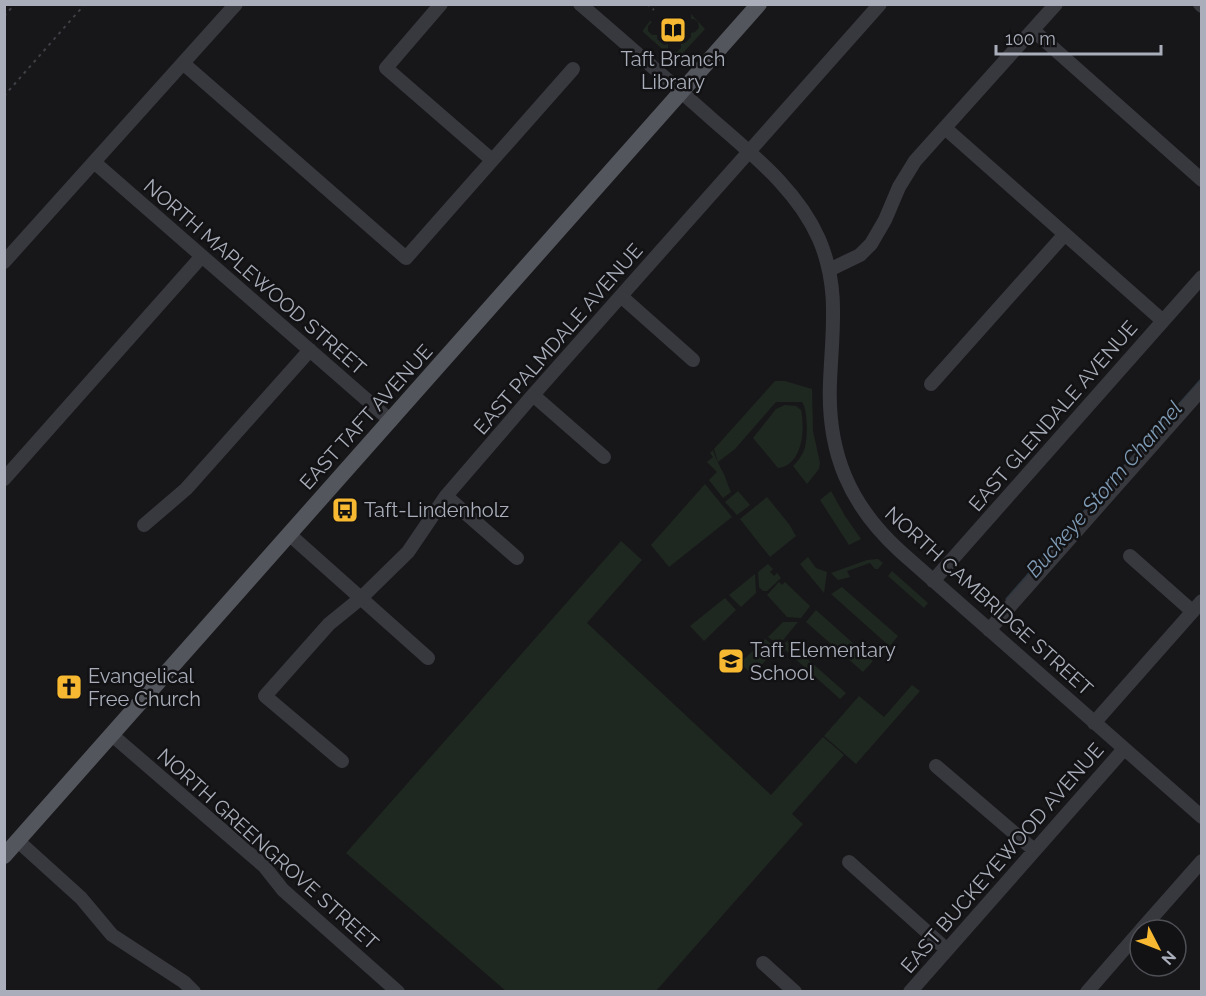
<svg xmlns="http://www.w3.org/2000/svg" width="1206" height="996" viewBox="0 0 1206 996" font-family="Raleway,sans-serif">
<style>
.green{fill:#1f2820}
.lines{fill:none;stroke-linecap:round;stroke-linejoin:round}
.stream{stroke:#2d363e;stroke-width:3}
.path{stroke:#3e4046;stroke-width:2;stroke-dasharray:3 4.5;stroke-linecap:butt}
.minor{stroke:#38393f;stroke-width:14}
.major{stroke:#54565e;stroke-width:16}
.labels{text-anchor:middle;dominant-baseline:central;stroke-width:5;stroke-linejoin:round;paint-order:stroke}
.poi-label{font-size:20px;fill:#a9aeba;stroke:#121214;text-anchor:start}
.street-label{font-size:20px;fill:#a9aeba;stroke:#121214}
.water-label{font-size:21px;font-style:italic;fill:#7f9bb5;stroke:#121214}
</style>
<rect width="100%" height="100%" fill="#171719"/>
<path class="green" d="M691 14 705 29 682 54 669 55 643 32V30L650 21 652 22 648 26V31L652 35H657V39L664 45 668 44V48L672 52H677L681 48V44L685 43 691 37V33L695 32 699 28 698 22 694 19H691Z
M775 381H785L812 389 813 431 820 463 819 469 807 484 793 466C797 462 802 456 804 450 808 441 808 409 802 402H776L735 449 718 462 714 449Z
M785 405 796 406 801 410C805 429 803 465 778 468L753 438 776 409Z
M713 450C715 457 718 462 721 469 726 476 727 484 731 492L723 498 709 480 717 472 707 462 713 457 710 453Z
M705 484 732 517 669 567 651 545Z
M738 491 750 505 737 515 725 502Z
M831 491 845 516 861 539 849 545 820 500Z
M767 497 789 524 796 536 770 557 740 519Z
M621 541 642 560 587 623 771 795 823 737 844 755 792 814 803 824 656 991H506L346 853Z
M808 557 816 568 827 572 824 593 800 564Z
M878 559 883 563 878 569H875L870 563 847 571 850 577 838 580 831 573 867 560Z
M768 564 773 569 770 572 774 576 777 573 781 578 767 591H763L759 587 758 572Z
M892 571 928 603 924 608 888 576Z
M755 574 756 593 741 607 729 595Z
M779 582 782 585 785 582 810 606 801 618 787 617 767 595Z
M842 587 898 636 888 648 887 644 831 594Z
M725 598 736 610 704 641 690 626Z
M816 610 873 661 863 672 806 622Z
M783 622H798L779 645 768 637Z
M765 639 776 648 753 675 740 663Z
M787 641 846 693 840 699 782 647Z
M912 685 920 691 856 764 824 736 859 696 884 717Z"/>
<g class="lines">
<path class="stream" d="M1007 599 1202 379"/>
<path class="path" d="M647 4 654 10
M4 16 15 4
M4 96 85 4"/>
<path class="minor" d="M441 4 386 68 492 160
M580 4C622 40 663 76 704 112 746 150 796 186 819 239 840 288 832 331 830 382 827 452 849 505 901 552L1202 817
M1200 4 1202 6
M1033 30 1202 180
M184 64 406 258 573 69
M945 128 1163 321
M94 162 391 421
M4 262 236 4
M829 270 860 255 871 244 885 220 899 187 915 161 1056 4
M622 297 693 360
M931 384 1065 234
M533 395 604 457
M4 479 202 256
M446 496 517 558
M144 525 186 489 310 350
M290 535 428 658
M1130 556 1192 611
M933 581 1202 277
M989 630 1202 389
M1094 723 1202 601
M112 735 250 854 264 866 283 890 398 992
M342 761 265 696 329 624 361 598 408 552 446 496 533 395 880 4
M936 766 1034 850
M18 841 81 898 112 935 184 982 194 992
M849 862 946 949
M1141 930 1202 861
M763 963 795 992
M910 992 1124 749
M1087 992 1140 931"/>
<path class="major" d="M4 856 759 4"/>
</g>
<defs>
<symbol id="library-square" viewBox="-11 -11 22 22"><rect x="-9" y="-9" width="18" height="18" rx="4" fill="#f7b932" stroke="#121214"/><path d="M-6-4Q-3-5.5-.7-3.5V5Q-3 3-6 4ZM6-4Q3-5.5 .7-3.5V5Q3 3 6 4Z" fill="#111"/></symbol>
<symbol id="bus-square" viewBox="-11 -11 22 22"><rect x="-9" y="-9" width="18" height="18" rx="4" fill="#f7b932" stroke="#121214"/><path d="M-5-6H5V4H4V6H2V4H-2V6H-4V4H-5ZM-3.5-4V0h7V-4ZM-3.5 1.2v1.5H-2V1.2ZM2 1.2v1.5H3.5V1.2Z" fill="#111"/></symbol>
<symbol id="school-square" viewBox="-11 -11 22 22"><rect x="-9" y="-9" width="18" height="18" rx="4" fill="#f7b932" stroke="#121214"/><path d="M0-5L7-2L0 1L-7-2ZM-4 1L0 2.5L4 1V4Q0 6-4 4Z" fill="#111"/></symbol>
<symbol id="church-square" viewBox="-11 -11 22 22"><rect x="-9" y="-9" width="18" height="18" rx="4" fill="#f7b932" stroke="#121214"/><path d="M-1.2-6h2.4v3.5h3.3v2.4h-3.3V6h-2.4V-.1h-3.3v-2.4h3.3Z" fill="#111"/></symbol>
</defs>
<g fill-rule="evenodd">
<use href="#library-square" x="658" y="15" width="30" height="30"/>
<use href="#bus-square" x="330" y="495" width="30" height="30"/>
<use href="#school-square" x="716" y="646" width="30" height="30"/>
<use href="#church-square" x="54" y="672" width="30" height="30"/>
</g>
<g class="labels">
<g class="poi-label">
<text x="673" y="59" text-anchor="middle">Taft Branch<tspan x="673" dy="23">Library</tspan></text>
<text x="364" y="510">Taft-Lindenholz</text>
<text x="750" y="650">Taft Elementary<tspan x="750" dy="23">School</tspan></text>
<text x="88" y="676">Evangelical<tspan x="88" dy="23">Free Church</tspan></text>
</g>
<g class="street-label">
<text transform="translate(255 277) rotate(41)">NORTH MAPLEWOOD STREET</text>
<text transform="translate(558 339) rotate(-49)">EAST PALMDALE AVENUE</text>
<text transform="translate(1053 416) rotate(-49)">EAST GLENDALE AVENUE</text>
<text transform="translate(366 417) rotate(-48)">EAST TAFT AVENUE</text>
<text transform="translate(989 601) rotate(42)">NORTH CAMBRIDGE STREET</text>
<text transform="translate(268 849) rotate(42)">NORTH GREENGROVE STREET</text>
<text transform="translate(1002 858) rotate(-49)">EAST BUCKEYEWOOD AVENUE</text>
</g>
<g class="water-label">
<text transform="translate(1104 489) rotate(-49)">Buckeye Storm Channel</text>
</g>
</g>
<rect width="1206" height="996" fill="none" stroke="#a9aeba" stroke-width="12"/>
<g transform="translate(1158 948) rotate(132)"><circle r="28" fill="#121214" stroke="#4e5056" stroke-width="1.5"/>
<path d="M0-4.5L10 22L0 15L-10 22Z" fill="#f7b932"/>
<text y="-9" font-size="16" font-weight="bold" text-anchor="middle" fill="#a9aeba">N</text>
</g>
<path d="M996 45v9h165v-9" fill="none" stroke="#a9aeba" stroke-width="3"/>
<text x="1005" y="45" font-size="18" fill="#a9aeba" stroke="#121214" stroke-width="4.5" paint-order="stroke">100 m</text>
</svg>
